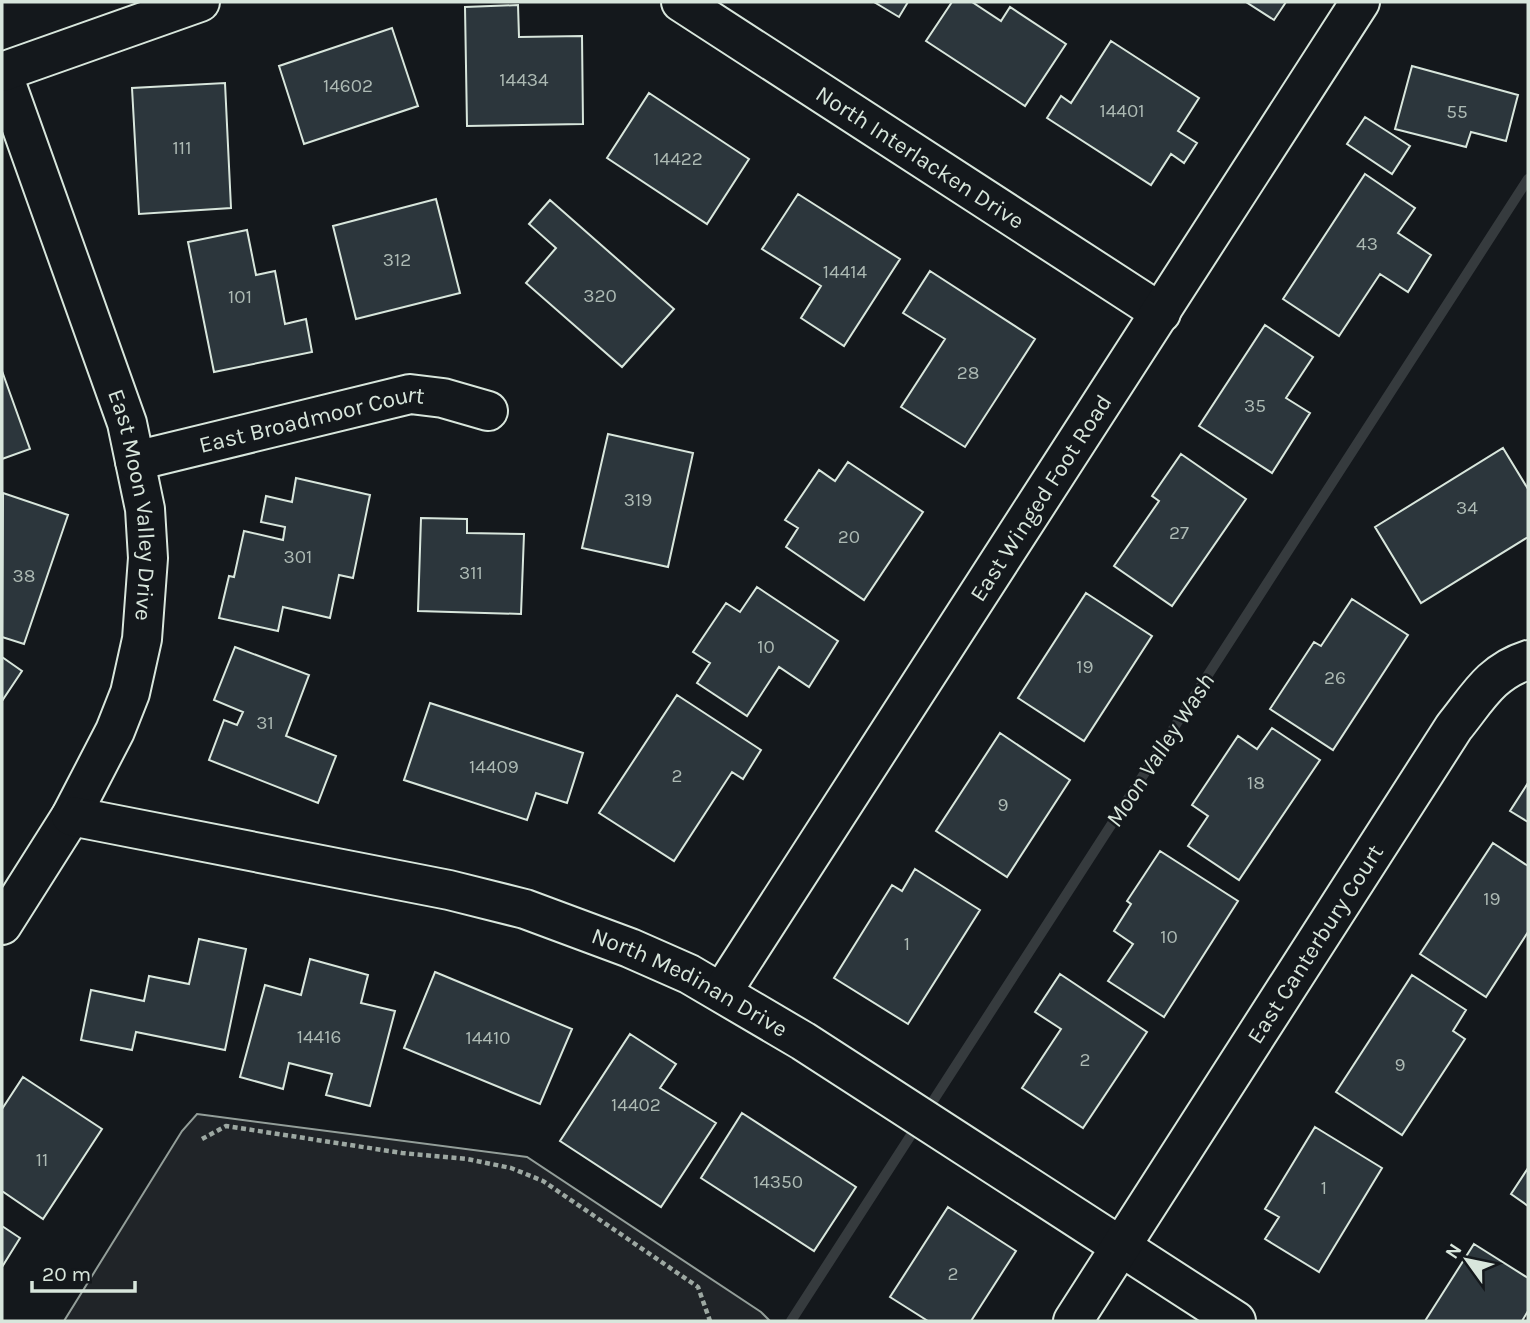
<svg xmlns="http://www.w3.org/2000/svg" width="1530" height="1323" viewBox="0 0 1530 1323" font-family="Karla,sans-serif">
<style>
.green{fill:#202428;stroke:#939e99;stroke-width:2}
.lines{fill:none;stroke-linecap:round;stroke-linejoin:round}
.stream{stroke:#363b3e;stroke-width:10}
.building{fill:#2c363c;stroke:#d8e6dc;stroke-width:2}
.minor-casing{stroke:#d8e6dc;stroke-width:42}
.path{stroke:#9da8a2;stroke-width:4.5;stroke-dasharray:5 3.5;stroke-linecap:butt}
.minor{stroke:#14181c;stroke-width:38}
.labels{text-anchor:middle;dominant-baseline:central;stroke-width:5;stroke-linejoin:round;paint-order:stroke}
.number-label{font-size:19px;fill:#adbab4}
.street-label{font-size:23px;fill:#d8e6dc;stroke:#14181c}
.water-label{font-size:24px;font-style:italic;fill:#d8e6dc;stroke:#14181c}
</style>
<rect width="100%" height="100%" fill="#14181c"/>
<path class="green" d="M197 1114 527 1157 761 1312 770 1321H64L182 1131Z"/>
<g class="lines">
<path class="stream" d="M791 1321 1528 179"/>
</g>
<path class="building" d="M874 2H908L899 17Z
M952 2H972L1001 21 1010 7 1066 44 1025 106 926 41Z
M1246 2H1286L1274 20Z
M518 5 519 37 582 36 583 124 467 126 465 7Z
M392 28 418 106 304 144 279 66Z
M1111 41 1199 98 1178 131 1197 143 1184 163 1171 154 1151 185 1047 118 1061 96 1071 103Z
M1412 66 1518 95 1506 141 1471 132 1466 147 1395 129Z
M225 83 231 208 139 214 132 88Z
M649 93 749 159 707 224 607 158Z
M1365 117 1410 146 1392 174 1347 144Z
M1365 174 1415 208 1398 233 1431 255 1408 292 1380 274 1339 336 1283 299Z
M798 194 900 259 844 346 801 318 821 286 762 249Z
M436 199 460 293 356 319 333 226Z
M550 200 674 309 622 367 526 283 556 248 529 224Z
M247 230 256 275 275 271 285 324 306 319 312 352 214 372 188 242Z
M930 271 1035 339 965 447 901 407 945 339 903 313Z
M1265 325 1313 357 1286 398 1310 413 1272 473 1199 426Z
M2 371 30 449 2 459Z
M608 434 693 453 668 567 582 548Z
M1503 448 1528 489V537L1421 603 1375 527Z
M1181 454 1246 499 1172 606 1114 566 1159 501 1152 496Z
M848 462 923 512 864 600 786 547 798 528 785 520 819 470 835 481Z
M296 478 370 495 353 578 339 575 330 618 283 607 278 631 219 618 229 576 234 577 244 531 283 540 285 527 261 522 266 496 292 502Z
M3 493 68 515 24 644 2 637Z
M421 518 467 519V533L524 534 521 614 418 611Z
M757 587 838 641 809 687 779 667 747 716 697 683 710 663 693 652 726 603 740 612Z
M1086 593 1152 636 1084 741 1018 698Z
M1352 599 1408 635 1333 750 1270 709 1314 642 1321 646Z
M235 647 309 675 286 736 336 756 318 803 209 760 224 720 237 725 243 712 214 700Z
M2 657 22 671 2 701Z
M677 695 761 750 743 779 732 772 674 861 599 813Z
M430 703 583 753 567 803 536 793 527 820 404 780Z
M1272 728 1320 760 1239 880 1188 846 1208 816 1192 805 1238 736 1257 749Z
M1000 733 1070 780 1007 877 936 831Z
M1528 783V822L1510 811Z
M1493 843 1528 866V932L1486 997 1420 954Z
M1160 851 1238 901 1164 1017 1108 981 1133 944 1114 931 1131 904 1127 901Z
M915 869 980 910 908 1024 834 978 892 885 902 891Z
M199 939 246 949 225 1050 136 1032 132 1050 81 1040 91 990 144 1001 149 976 189 984Z
M310 959 368 975 361 1003 395 1011 370 1106 326 1095 332 1074 289 1063 283 1089 240 1077 265 985 301 995Z
M435 972 572 1029 540 1104 404 1048Z
M1060 974 1147 1032 1083 1128 1022 1088 1061 1029 1035 1012Z
M1412 975 1466 1010 1453 1031 1465 1039 1402 1135 1336 1092Z
M630 1034 676 1064 660 1088 716 1123 661 1207 560 1141Z
M23 1077 102 1129 43 1219 2 1191V1109Z
M742 1113 856 1187 814 1251 701 1178Z
M1315 1127 1382 1168 1319 1272 1265 1239 1279 1217 1265 1209Z
M1528 1168V1206L1511 1194Z
M948 1207 1016 1251 971 1321H928L890 1297Z
M2 1226 20 1238 2 1267Z
M1474 1244 1528 1278V1311L1522 1321H1425Z"/>
<g class="lines">
<defs>
<g id="minor">
<path id="s1" d="M681 2 1161 313"/>
<path id="s2" d="M2 72 127 423 145 509 148 558 142 639 130 693 115 731 71 816 2 925"/>
<path d="M2 72 200 2"/>
<path id="s3" d="M135 461 410 394 443 398 488 411"/>
<path id="s4" d="M71 816 449 890 525 909 630 948 689 974 803 1041 1236 1321"/>
<path id="s5" d="M722 992 1360 2"/>
<path id="s6" d="M1073 1321 1454 727C1477 699 1490 672 1528 660"/>
</g>
</defs>
<use href="#minor" class="minor-casing"/>
<path class="path" d="M202 1139 226 1126 402 1153 467 1159 511 1168 543 1181 698 1287 710 1321"/>
<use href="#minor" class="minor"/>
</g>
<g class="labels">
<g class="number-label">
<text x="524" y="80">14434</text>
<text x="348" y="86">14602</text>
<text x="1122" y="111">14401</text>
<text x="1457" y="112">55</text>
<text x="182" y="148">111</text>
<text x="678" y="159">14422</text>
<text x="1367" y="244">43</text>
<text x="397" y="260">312</text>
<text x="845" y="272">14414</text>
<text x="600" y="296">320</text>
<text x="240" y="297">101</text>
<text x="968" y="373">28</text>
<text x="1255" y="406">35</text>
<text x="638" y="500">319</text>
<text x="1467" y="508">34</text>
<text x="1179" y="533">27</text>
<text x="849" y="537">20</text>
<text x="298" y="557">301</text>
<text x="471" y="573">311</text>
<text x="24" y="576">38</text>
<text x="766" y="647">10</text>
<text x="1085" y="667">19</text>
<text x="1335" y="678">26</text>
<text x="265" y="723">31</text>
<text x="494" y="767">14409</text>
<text x="677" y="776">2</text>
<text x="1256" y="783">18</text>
<text x="1003" y="805">9</text>
<text x="1492" y="899">19</text>
<text x="1169" y="937">10</text>
<text x="907" y="944">1</text>
<text x="319" y="1037">14416</text>
<text x="488" y="1038">14410</text>
<text x="1085" y="1060">2</text>
<text x="1400" y="1065">9</text>
<text x="636" y="1105">14402</text>
<text x="42" y="1160">11</text>
<text x="778" y="1182">14350</text>
<text x="1324" y="1188">1</text>
<text x="953" y="1274">2</text>
</g>
<g class="street-label">
<text stroke="none"><textPath href="#s1" startOffset="285">North Interlacken Drive</textPath></text>
<text stroke="none"><textPath href="#s3" startOffset="182">East Broadmoor Court</textPath></text>
<text stroke="none"><textPath href="#s5" startOffset="588">East Winged Foot Road</textPath></text>
<text stroke="none"><textPath href="#s2" startOffset="455">East Moon Valley Drive</textPath></text>
<text stroke="none"><textPath href="#s6" startOffset="448">East Canterbury Court</textPath></text>
<text stroke="none"><textPath href="#s4" startOffset="644">North Medinan Drive</textPath></text>
</g>
<g class="water-label">
<text transform="translate(1160 750) rotate(-57)">Moon Valley Wash</text>
</g>
</g>
<rect width="1530" height="1323" fill="none" stroke="#d8e6dc" stroke-width="7"/>
<g transform="translate(1467 1260) rotate(303)" stroke="#14181c" stroke-width="5" paint-order="stroke">
<path d="M0-5L12 26L0 18L-12 26Z" fill="#d8e6dc"/>
<text y="-10" font-size="19" font-weight="bold" text-anchor="middle" fill="#d8e6dc">N</text>
</g>
<path d="M32 1281v10h103v-10" fill="none" stroke="#d8e6dc" stroke-width="3.5"/>
<text x="42" y="1281" font-size="21" fill="#d8e6dc" stroke="#14181c" stroke-width="5" paint-order="stroke">20 m</text>
</svg>
